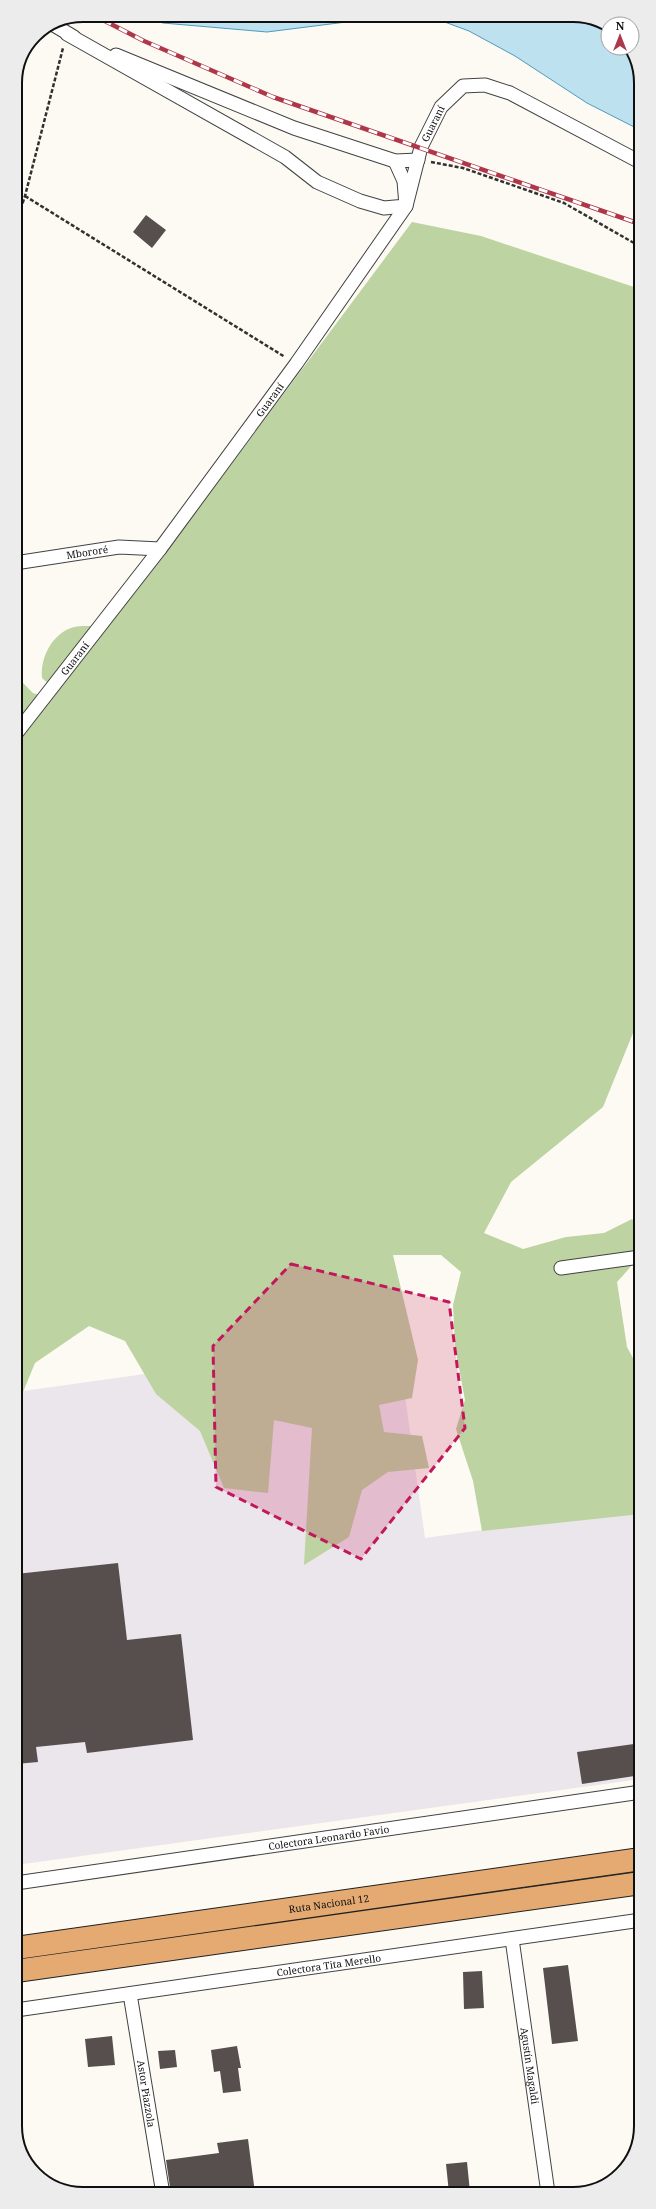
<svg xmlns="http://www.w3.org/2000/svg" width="656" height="2209" viewBox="0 0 656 2209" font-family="'Noto Serif',serif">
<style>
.industrial{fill:#ebe5ec}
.forest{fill:#bdd3a1}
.water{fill:#bde1ef;stroke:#4d9cbc}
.building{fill:#564f4d}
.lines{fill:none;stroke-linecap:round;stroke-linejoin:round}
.minor-casing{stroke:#424242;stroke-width:15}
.trunk-casing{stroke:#202020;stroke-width:24}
.path{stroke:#313131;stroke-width:2.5;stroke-dasharray:4 2;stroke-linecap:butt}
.minor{stroke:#fff;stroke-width:13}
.trunk{stroke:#e4aa72;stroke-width:22}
.rail-casing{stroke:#ae384a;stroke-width:4.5}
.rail{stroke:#fff;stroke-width:3;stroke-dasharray:9;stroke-linecap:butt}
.marked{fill:#c2185b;fill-opacity:0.2;stroke:#c2185b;stroke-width:3;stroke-dasharray:8 5;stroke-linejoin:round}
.labels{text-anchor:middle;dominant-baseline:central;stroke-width:4;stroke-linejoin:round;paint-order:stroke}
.street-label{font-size:10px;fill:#0f0f0f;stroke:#fff}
.rim{fill:none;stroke:#0f0f0f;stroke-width:2}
</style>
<rect width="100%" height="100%" fill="#fdfaf3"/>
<path class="industrial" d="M397 1339 425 1538 641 1508V1779L16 1865V1392Z"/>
<path class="forest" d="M412 222 481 236 640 289V1037L633 1033 603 1107 511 1182 484 1233 523 1249 566 1237 604 1233 632 1219 640 1228C640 1259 637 1260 617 1282L627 1347 640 1371 641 1514 482 1531 473 1481 456 1429 465 1400 455 1347 453 1305 461 1272 441 1255H393L418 1360 412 1398 379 1405 384 1432 422 1436 429 1468 388 1472 362 1490 349 1537 304 1565 312 1428 274 1420 268 1493 224 1488 200 1431 156 1394 125 1341 89 1326 35 1363 16 1409 15 675 33 693 45 697 51 686 42 678C40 658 52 633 74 627 81 625 89 627 96 625 114 619 126 602 138 589Z"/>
<path class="water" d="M577 15 608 28V48H627L640 70V130L587 103 515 56 469 31 442 21 362 20 267 32 163 23 150 19Z"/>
<path class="building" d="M146 215 166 230 152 248 133 232Z
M118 1563 127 1640 181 1634 193 1740 87 1753 85 1742 36 1747 38 1762 16 1764V1574Z
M641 1743V1775L582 1784 577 1752Z
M568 1965 578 2041 552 2044 543 1968Z
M482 1971 484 2008 464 2009 463 1972Z
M112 2036 115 2065 88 2067 85 2039Z
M237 2046 241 2068H238L241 2091 223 2093 220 2071 214 2072 211 2050Z
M175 2050 177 2067 160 2069 158 2051Z
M248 2139 255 2193 171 2194 166 2160 219 2153 217 2143Z
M467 2162 470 2192 449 2193 446 2164Z"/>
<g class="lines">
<defs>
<g id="minor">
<path d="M52 24 74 37"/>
<path d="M67 34 285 157 317 182 360 201 384 208 406 206 404 181 395 161"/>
<path d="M116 55 294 128 395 161 418 160"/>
<path id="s1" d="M15 563 119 547 160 549"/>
<path id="s2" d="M15 735 160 549 296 364 406 206 421 147 441 107 463 86 485 85 510 93 640 162"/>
<path d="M561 1268 640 1257"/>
<path id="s3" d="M16 1883 641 1792"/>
<path id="s4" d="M512 1939 548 2193"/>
<path id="s5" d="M130 1994 163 2194"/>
<path id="s6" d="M16 2010 641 1920"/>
</g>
<g id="trunk">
<path id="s7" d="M16 1948 641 1859"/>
<path d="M16 1971 641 1883"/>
</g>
</defs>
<use href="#minor" class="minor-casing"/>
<use href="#trunk" class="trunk-casing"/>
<path class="path" d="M35 36 44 35
M431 162 463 168 564 203 634 243 640 251
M25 196 285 357
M15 226 25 196 63 48"/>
<use href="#minor" class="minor"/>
<use href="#trunk" class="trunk"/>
<defs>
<path id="rail" d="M103 20 144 41 273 97 640 224"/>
</defs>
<use href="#rail" class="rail-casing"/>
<use href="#rail" class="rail"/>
</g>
<path class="marked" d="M291 1264 449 1302 465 1428 361 1559 216 1487 213 1346Z"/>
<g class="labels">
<g class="street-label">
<text stroke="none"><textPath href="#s2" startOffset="745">Guaraní</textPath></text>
<text stroke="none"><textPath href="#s2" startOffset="421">Guaraní</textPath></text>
<text stroke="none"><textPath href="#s1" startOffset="73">Mbororé</textPath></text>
<text stroke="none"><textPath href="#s2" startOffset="97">Guaraní</textPath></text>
<text stroke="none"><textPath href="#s3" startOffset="316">Colectora Leonardo Favio</textPath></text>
<text stroke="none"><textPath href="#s7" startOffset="316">Ruta Nacional 12</textPath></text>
<text stroke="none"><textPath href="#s6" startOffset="316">Colectora Tita Merello</textPath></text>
<text stroke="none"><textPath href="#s4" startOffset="128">Agustín Magaldi</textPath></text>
<text stroke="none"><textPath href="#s5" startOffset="101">Astor Piazzola</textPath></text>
</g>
</g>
<path d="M0 0H656V2209H0ZM83 22H573A61 61 0 0 1 634 83V2126A61 61 0 0 1 573 2187H83A61 61 0 0 1 22 2126V83A61 61 0 0 1 83 22Z" fill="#ececec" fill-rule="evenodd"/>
<path class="rim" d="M83 22H573A61 61 0 0 1 634 83V2126A61 61 0 0 1 573 2187H83A61 61 0 0 1 22 2126V83A61 61 0 0 1 83 22Z"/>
<g transform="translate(620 36)"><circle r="19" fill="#ffffff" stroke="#9f9f9f"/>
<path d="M0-3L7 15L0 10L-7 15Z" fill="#ae384a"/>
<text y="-6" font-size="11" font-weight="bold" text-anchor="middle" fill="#0f0f0f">N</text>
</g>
</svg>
